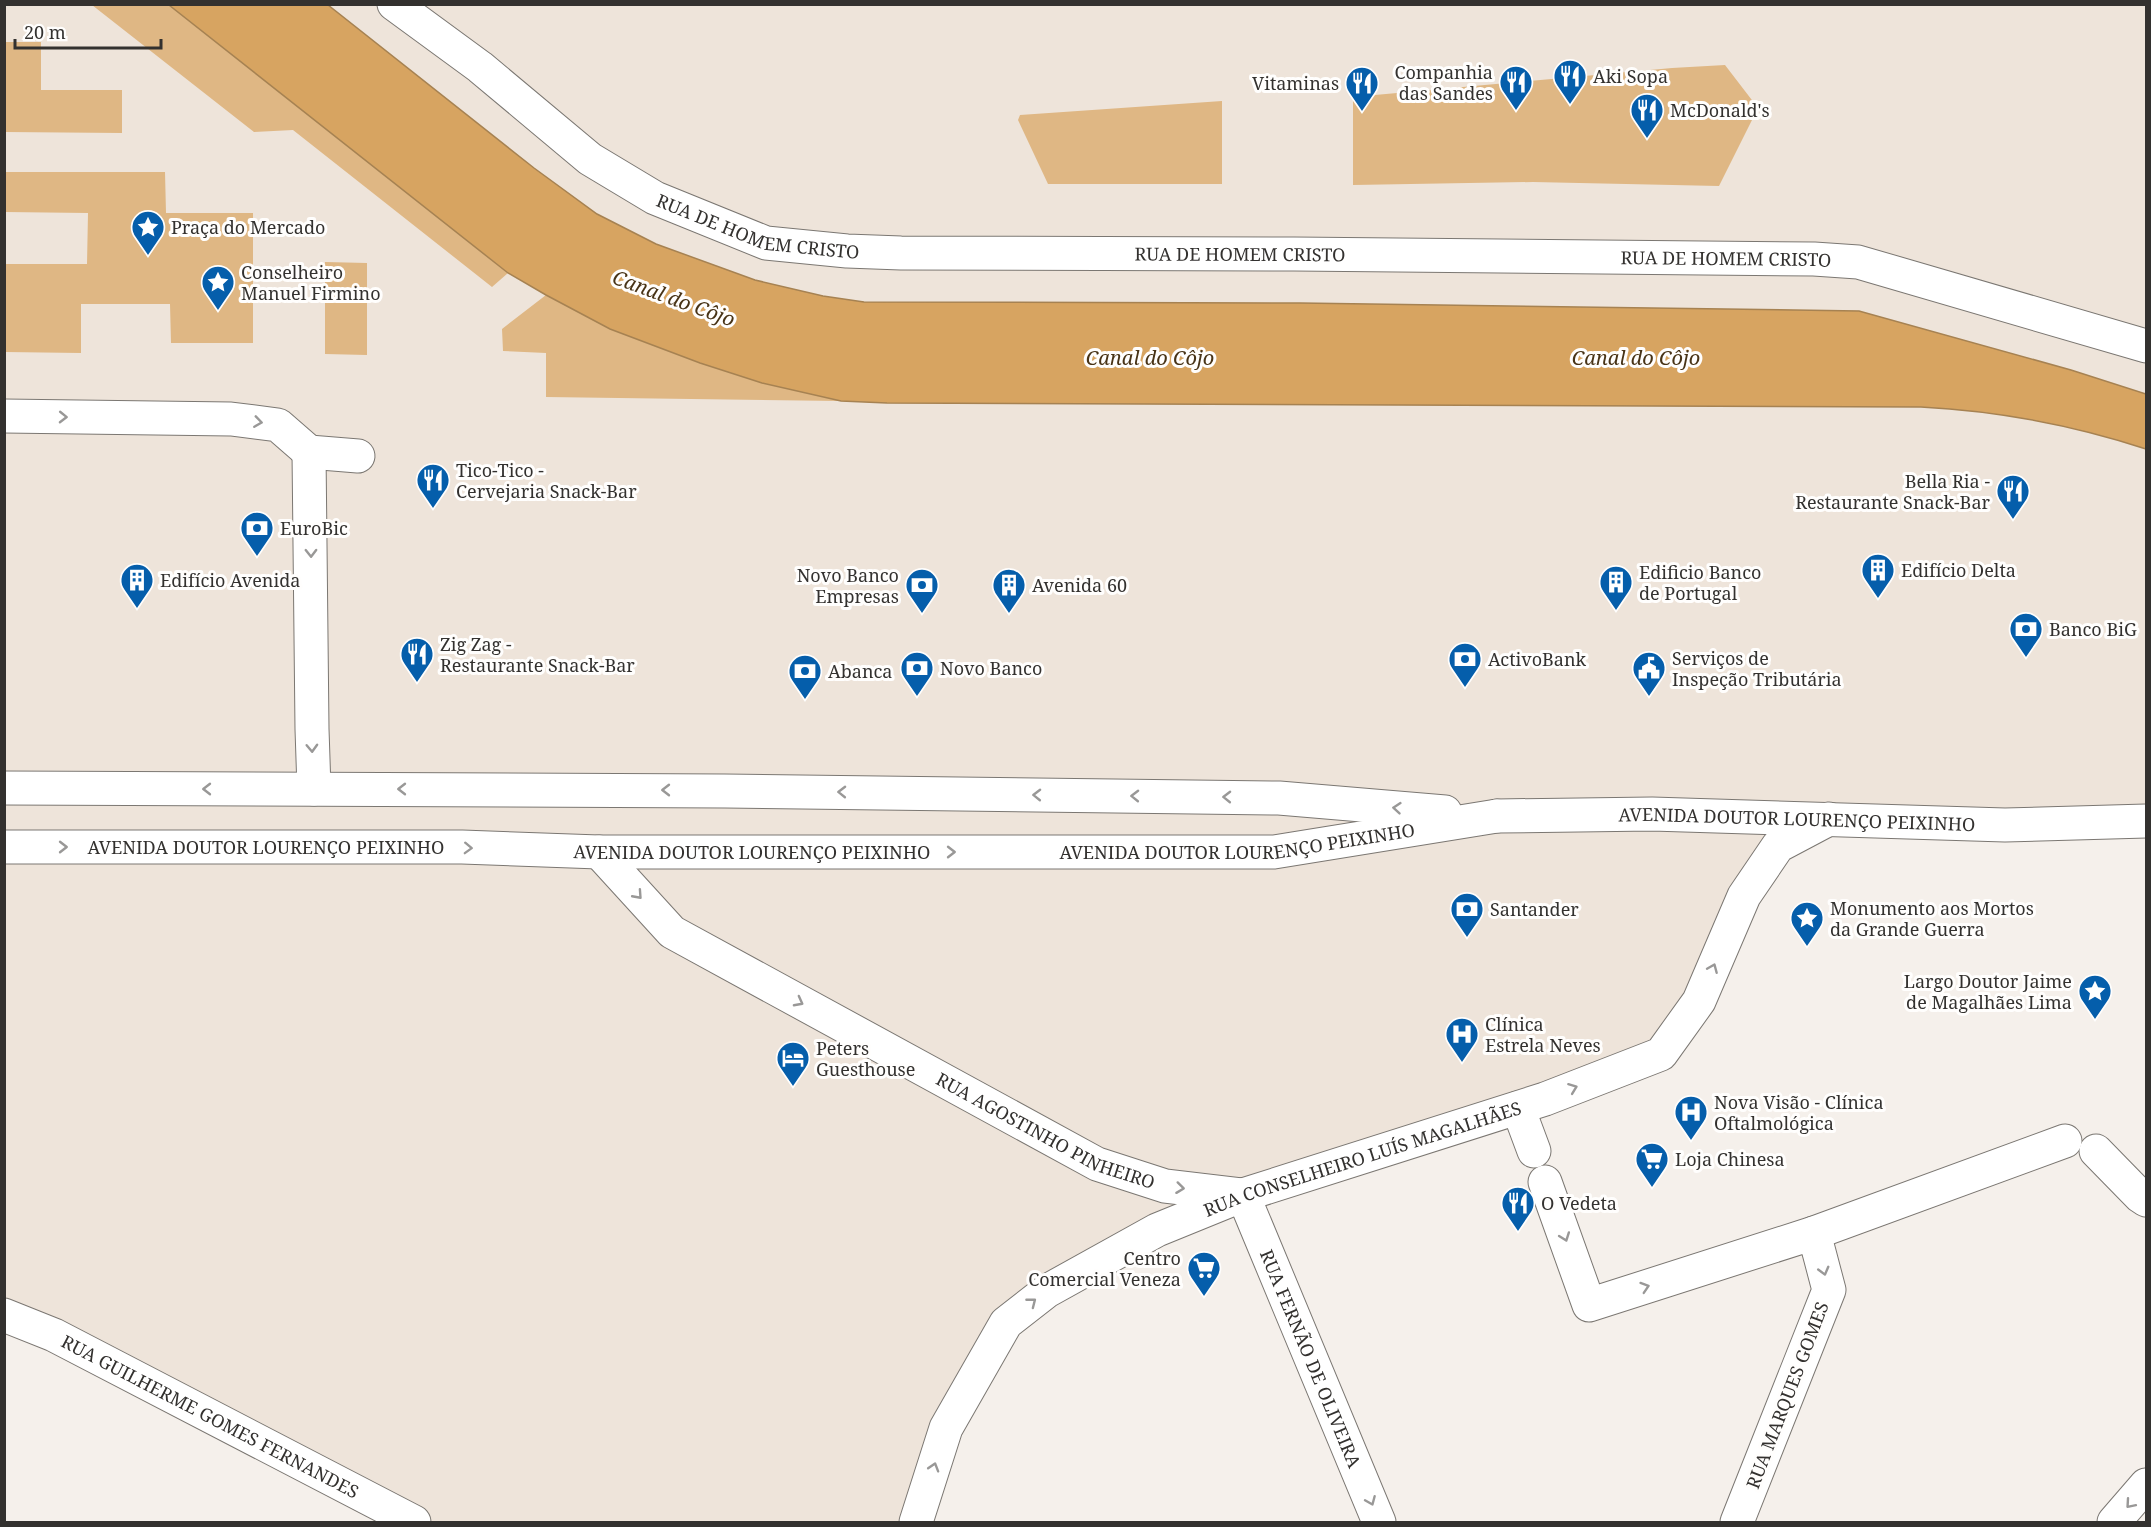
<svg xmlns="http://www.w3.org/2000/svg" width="2151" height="1527" viewBox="0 0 2151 1527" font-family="'Noto Serif',serif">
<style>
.built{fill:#eee4da}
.green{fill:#dfb784}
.water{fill:#d7a461;stroke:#a68252;stroke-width:1.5}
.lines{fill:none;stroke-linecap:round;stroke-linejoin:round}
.minor-casing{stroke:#7b7772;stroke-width:35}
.major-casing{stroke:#7b7772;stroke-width:35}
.minor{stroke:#fff;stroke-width:33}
.major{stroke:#fff;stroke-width:33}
.oneway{stroke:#999897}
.labels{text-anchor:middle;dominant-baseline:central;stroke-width:6;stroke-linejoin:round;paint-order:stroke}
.poi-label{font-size:18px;fill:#33312f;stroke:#fffefd;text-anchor:start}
.street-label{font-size:18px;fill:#33312f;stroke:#fffefd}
.water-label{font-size:20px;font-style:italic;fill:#483316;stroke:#fffefd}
</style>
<rect width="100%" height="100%" fill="#f5f0eb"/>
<path class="built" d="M4 5H2146V825L1829 819 1778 846 1661 1054 1243 1195 1006 1323 916 1522H414L5 1315Z"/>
<path class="green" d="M92 5H169L508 273 492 287 293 130 254 132Z
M4 42H41V90H122V133L5 132Z
M1725 65 1758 108 1719 186 1533 182 1353 185V97L1672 68Z
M1222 101V184H1048L1018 120 1020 115Z
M5 172H165L166 213H253V343H171L170 304H81V353L5 352V264H87L88 213 5 212Z
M325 262 367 263V355L325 354Z
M546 295 610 329 700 363 762 383 841 401 546 397V353L503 351 502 329Z"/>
<path class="water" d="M169 5H328L534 168 597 214 656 244 755 280 823 296 864 302 1300 303 1859 311 2071 370 2146 394V449C2073 425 1998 411 1921 407L887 403 841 401 762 383 700 363 610 329 546 295 508 273Z"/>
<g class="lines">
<defs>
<g id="minor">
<path id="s1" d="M394 4 480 67 590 159 655 198 766 243 847 251 901 253 1294 254 1814 259 1858 262 2146 346"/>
<path d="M4 416 231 419 278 425 309 452"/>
<path d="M309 452 312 729 314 789"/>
<path d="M309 452 358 456"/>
<path id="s2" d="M1497 816 1652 814 2005 825 2146 821"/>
<path id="s3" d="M599 852 672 932 1097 1164 1165 1186 1241 1195"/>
<path d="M1518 1108 1534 1151"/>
<path d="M2096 1151 2140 1196 2146 1200"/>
<path d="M1545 1182 1589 1305 1814 1233 1829 1290 1737 1522"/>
<path id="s4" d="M1243 1195 1379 1522"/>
<path d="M1814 1233 2065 1141"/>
<path id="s5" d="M4 1315 54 1335 414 1522"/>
<path id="s6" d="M916 1522 946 1428 1006 1323 1047 1291 1157 1230 1243 1195 1545 1099 1661 1054 1699 1001 1744 896 1778 846 1829 819"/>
<path d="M2114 1522 2146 1485"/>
</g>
<g id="major">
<path d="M4 788 725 791 1279 798 1445 812"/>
<path id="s7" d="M4 847H462L599 852H1274L1497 816"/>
</g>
</defs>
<use href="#minor" class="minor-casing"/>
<use href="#major" class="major-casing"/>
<use href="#minor" class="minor"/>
<use href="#major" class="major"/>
</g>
<defs><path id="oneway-chevron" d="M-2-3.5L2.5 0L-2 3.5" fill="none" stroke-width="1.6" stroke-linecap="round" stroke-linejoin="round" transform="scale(1.5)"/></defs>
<g class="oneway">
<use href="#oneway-chevron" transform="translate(63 417) rotate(1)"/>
<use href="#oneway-chevron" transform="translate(258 422) rotate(8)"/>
<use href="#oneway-chevron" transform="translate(311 553) rotate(89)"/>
<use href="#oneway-chevron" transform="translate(312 748) rotate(88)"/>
<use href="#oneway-chevron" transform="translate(207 789) rotate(-180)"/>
<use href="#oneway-chevron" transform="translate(402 789) rotate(-180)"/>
<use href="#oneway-chevron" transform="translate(666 790) rotate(-180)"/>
<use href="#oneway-chevron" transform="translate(842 792) rotate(-179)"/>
<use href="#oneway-chevron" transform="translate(1037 795) rotate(-179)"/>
<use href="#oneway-chevron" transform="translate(1135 796) rotate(-179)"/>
<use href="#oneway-chevron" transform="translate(1227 797) rotate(-179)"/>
<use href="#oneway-chevron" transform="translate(1397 808) rotate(-175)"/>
<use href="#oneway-chevron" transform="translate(63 847)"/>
<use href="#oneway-chevron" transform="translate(468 848) rotate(2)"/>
<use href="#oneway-chevron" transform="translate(951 852)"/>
<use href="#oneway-chevron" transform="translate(638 895) rotate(48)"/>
<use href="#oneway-chevron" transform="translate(1713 968) rotate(-67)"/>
<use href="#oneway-chevron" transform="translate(799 1002) rotate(28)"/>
<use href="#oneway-chevron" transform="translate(1573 1088) rotate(-21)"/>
<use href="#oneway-chevron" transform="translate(1180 1188) rotate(7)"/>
<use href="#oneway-chevron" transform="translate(1565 1237) rotate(70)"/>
<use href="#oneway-chevron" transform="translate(1824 1271) rotate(75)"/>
<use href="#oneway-chevron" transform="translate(1645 1287) rotate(-18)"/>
<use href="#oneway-chevron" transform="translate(1032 1302) rotate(-38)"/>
<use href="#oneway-chevron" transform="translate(934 1467) rotate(-73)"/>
<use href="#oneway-chevron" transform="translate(1371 1501) rotate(67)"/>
<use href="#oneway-chevron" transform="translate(2130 1504) rotate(131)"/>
</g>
<defs>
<symbol id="restaurant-pin" viewBox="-11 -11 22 30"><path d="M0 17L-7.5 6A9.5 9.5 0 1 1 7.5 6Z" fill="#055eab" stroke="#fffefd"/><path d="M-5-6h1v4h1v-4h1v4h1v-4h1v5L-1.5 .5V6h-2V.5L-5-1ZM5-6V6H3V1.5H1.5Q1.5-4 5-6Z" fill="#fff"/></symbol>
<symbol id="sight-pin" viewBox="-11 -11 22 30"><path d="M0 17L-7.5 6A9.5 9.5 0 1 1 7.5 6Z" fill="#055eab" stroke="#fffefd"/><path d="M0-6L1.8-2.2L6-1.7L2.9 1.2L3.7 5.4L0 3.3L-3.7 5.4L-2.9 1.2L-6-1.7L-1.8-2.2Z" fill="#fff"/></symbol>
<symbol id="bank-pin" viewBox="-11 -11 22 30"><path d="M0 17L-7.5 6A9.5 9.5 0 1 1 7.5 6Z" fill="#055eab" stroke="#fffefd"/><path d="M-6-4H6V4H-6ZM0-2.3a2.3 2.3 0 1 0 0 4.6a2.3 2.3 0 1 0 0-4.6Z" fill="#fff"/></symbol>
<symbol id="building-pin" viewBox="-11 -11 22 30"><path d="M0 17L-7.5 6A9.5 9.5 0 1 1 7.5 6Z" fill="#055eab" stroke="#fffefd"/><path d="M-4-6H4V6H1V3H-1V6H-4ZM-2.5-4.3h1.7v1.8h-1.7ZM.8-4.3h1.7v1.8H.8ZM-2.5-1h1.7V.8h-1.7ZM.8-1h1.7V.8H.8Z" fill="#fff"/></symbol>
<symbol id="civic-pin" viewBox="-11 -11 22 30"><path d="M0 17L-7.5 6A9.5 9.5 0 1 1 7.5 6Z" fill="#055eab" stroke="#fffefd"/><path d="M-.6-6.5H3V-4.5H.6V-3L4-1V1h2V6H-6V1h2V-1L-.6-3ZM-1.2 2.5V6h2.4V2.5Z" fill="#fff"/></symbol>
<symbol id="hospital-pin" viewBox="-11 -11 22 30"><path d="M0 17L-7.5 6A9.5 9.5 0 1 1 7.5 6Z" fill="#055eab" stroke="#fffefd"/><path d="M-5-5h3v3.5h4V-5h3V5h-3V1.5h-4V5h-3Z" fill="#fff"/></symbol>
<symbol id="hotel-pin" viewBox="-11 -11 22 30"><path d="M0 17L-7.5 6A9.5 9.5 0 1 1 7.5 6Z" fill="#055eab" stroke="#fffefd"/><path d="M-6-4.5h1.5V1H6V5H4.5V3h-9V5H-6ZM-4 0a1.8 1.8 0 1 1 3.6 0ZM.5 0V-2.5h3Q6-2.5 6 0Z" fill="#fff"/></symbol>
<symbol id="supermarket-pin" viewBox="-11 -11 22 30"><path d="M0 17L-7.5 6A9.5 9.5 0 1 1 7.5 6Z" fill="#055eab" stroke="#fffefd"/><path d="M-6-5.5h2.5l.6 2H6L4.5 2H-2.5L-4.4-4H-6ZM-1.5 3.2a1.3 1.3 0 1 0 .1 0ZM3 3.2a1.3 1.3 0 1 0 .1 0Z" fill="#fff"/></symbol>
</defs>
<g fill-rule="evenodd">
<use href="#restaurant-pin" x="1551" y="57" width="38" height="52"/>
<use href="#restaurant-pin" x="1497" y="63" width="38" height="52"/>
<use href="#restaurant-pin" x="1343" y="64" width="38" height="52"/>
<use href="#restaurant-pin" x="1628" y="91" width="38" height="52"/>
<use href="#sight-pin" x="129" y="208" width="38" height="52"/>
<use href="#sight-pin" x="199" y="263" width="38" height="52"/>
<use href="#restaurant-pin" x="414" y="461" width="38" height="52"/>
<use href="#restaurant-pin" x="1994" y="472" width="38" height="52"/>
<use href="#bank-pin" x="238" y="509" width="38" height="52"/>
<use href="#building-pin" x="1859" y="551" width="38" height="52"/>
<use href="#building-pin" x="118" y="561" width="38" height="52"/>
<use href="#building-pin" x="1597" y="563" width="38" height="52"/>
<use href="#bank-pin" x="903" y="566" width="38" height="52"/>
<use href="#building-pin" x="990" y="566" width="38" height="52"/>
<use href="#bank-pin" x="2007" y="610" width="38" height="52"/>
<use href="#restaurant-pin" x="398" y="635" width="38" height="52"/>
<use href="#bank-pin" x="1446" y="640" width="38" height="52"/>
<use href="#bank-pin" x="898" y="649" width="38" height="52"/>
<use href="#civic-pin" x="1630" y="649" width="38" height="52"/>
<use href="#bank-pin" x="786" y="652" width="38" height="52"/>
<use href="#bank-pin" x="1448" y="890" width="38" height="52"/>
<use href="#sight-pin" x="1788" y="899" width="38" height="52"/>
<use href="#sight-pin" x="2076" y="972" width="38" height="52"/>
<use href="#hospital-pin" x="1443" y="1015" width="38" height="52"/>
<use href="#hotel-pin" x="774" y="1039" width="38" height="52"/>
<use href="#hospital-pin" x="1672" y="1093" width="38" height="52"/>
<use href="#supermarket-pin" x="1633" y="1140" width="38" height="52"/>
<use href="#restaurant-pin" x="1499" y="1184" width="38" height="52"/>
<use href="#supermarket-pin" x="1185" y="1249" width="38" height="52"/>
</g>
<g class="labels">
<g class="poi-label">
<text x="1493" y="72" text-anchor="end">Companhia<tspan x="1493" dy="21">das Sandes</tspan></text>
<text x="1593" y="76">Aki Sopa</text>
<text x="1339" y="83" text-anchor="end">Vitaminas</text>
<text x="1670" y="110">McDonald's</text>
<text x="171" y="227">Praça do Mercado</text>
<text x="241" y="272">Conselheiro<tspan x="241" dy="21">Manuel Firmino</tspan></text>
<text x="456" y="470">Tico-Tico -<tspan x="456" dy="21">Cervejaria Snack-Bar</tspan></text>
<text x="1990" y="481" text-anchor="end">Bella Ria -<tspan x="1990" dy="21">Restaurante Snack-Bar</tspan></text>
<text x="280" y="528">EuroBic</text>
<text x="1901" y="570">Edifício Delta</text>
<text x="1639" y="572">Edificio Banco<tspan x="1639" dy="21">de Portugal</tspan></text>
<text x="899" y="575" text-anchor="end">Novo Banco<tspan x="899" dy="21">Empresas</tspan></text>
<text x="160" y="580">Edifício Avenida</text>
<text x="1032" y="585">Avenida 60</text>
<text x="2049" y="629">Banco BiG</text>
<text x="440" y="644">Zig Zag -<tspan x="440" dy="21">Restaurante Snack-Bar</tspan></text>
<text x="1672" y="658">Serviços de<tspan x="1672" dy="21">Inspeção Tributária</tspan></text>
<text x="1488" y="659">ActivoBank</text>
<text x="940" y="668">Novo Banco</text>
<text x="828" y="671">Abanca</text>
<text x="1830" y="908">Monumento aos Mortos<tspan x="1830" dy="21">da Grande Guerra</tspan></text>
<text x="1490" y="909">Santander</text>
<text x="2072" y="981" text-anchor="end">Largo Doutor Jaime<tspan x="2072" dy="21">de Magalhães Lima</tspan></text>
<text x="1485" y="1024">Clínica<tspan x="1485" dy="21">Estrela Neves</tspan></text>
<text x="816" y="1048">Peters<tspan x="816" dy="21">Guesthouse</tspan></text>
<text x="1714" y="1102">Nova Visão - Clínica<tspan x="1714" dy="21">Oftalmológica</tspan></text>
<text x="1675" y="1159">Loja Chinesa</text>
<text x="1541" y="1203">O Vedeta</text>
<text x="1181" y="1258" text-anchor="end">Centro<tspan x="1181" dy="21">Comercial Veneza</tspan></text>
</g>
<g class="street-label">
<text stroke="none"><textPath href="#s1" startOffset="434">RUA DE HOMEM CRISTO</textPath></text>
<text stroke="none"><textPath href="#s1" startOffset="920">RUA DE HOMEM CRISTO</textPath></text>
<text stroke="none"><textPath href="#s1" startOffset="1406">RUA DE HOMEM CRISTO</textPath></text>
<text stroke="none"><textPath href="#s2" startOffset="300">AVENIDA DOUTOR LOURENÇO PEIXINHO</textPath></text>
<text stroke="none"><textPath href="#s7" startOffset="1234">AVENIDA DOUTOR LOURENÇO PEIXINHO</textPath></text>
<text stroke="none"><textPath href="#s7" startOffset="262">AVENIDA DOUTOR LOURENÇO PEIXINHO</textPath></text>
<text stroke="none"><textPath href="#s7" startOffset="748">AVENIDA DOUTOR LOURENÇO PEIXINHO</textPath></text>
<text stroke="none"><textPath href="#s3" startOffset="532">RUA AGOSTINHO PINHEIRO</textPath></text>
<text stroke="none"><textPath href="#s6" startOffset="615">RUA CONSELHEIRO LUÍS MAGALHÃES</textPath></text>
<text stroke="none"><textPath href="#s4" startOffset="177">RUA FERNÃO DE OLIVEIRA</textPath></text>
<text transform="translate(1787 1395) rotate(-69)">RUA MARQUES GOMES</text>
<text stroke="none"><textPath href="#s5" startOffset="230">RUA GUILHERME GOMES FERNANDES</textPath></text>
</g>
<g class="water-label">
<text transform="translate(674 298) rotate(20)">Canal do Côjo</text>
<text x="1150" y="357">Canal do Côjo</text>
<text x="1636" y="357">Canal do Côjo</text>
</g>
</g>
<rect width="2151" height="1527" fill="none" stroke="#33312f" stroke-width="12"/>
<path d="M15 39v9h146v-9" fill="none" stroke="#33312f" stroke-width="3"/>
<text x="24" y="39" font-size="18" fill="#33312f" stroke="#fffefd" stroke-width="4.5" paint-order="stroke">20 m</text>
</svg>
